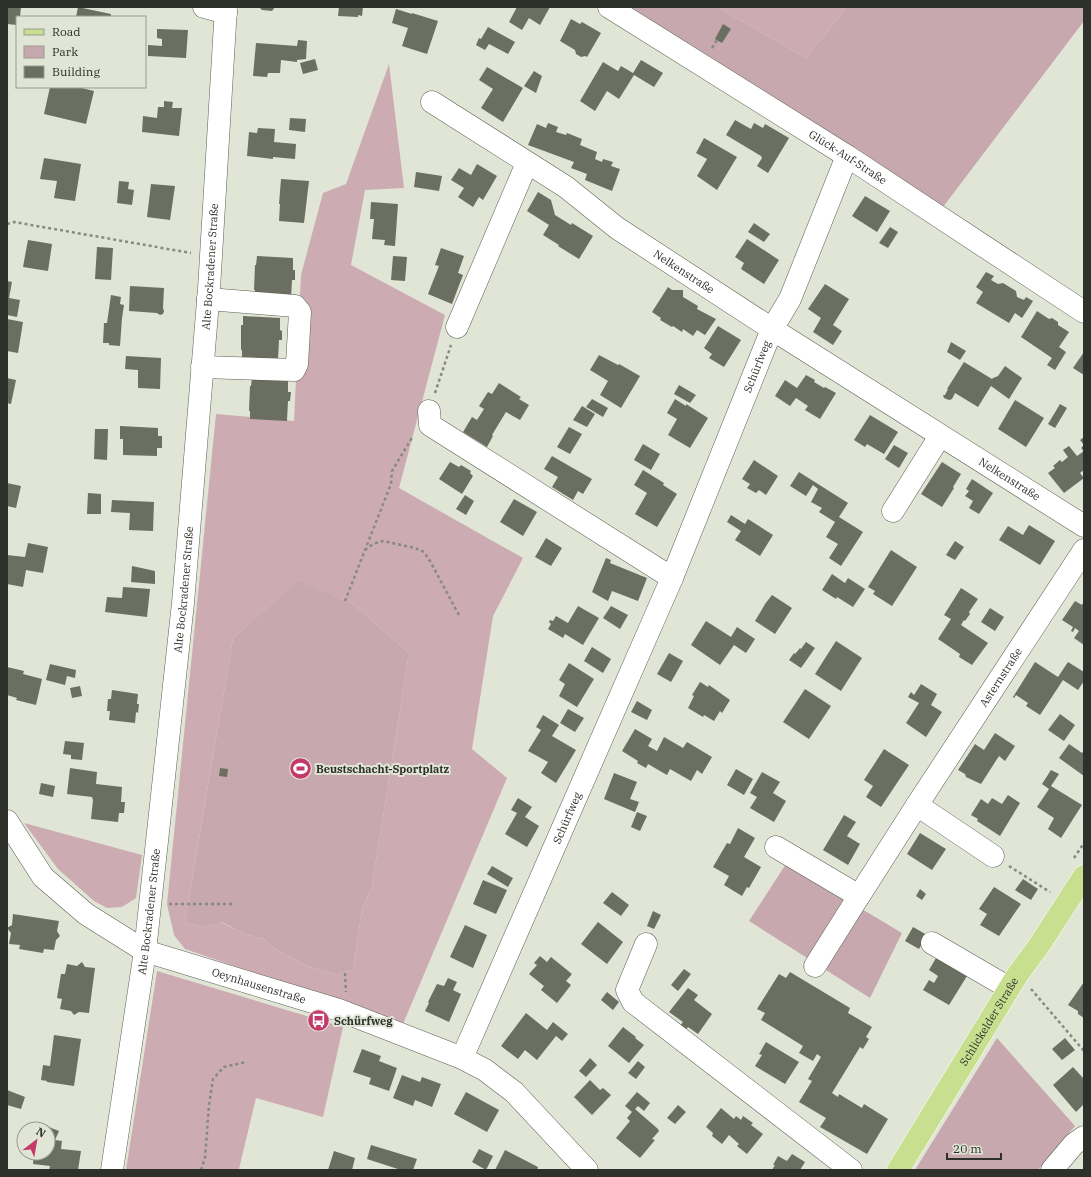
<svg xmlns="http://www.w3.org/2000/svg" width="1091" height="1177" viewBox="0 0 1091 1177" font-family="'IBM Plex Serif',serif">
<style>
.green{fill:#c7a8af}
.forest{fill:#cdabb2;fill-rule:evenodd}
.building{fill:#6a6f62}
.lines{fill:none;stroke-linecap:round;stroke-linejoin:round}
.minor-casing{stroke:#5b6053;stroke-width:23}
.major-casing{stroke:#fff;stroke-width:23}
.path{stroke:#868a7f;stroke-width:2.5;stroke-dasharray:3 3;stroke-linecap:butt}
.minor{stroke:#fff;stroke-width:22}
.major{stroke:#c8df90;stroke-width:22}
.labels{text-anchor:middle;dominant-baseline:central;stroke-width:4;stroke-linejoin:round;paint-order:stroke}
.street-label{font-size:11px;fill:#2e302a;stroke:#e0e5d6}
.poi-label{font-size:11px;font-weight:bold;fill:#2e302a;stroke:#e0e5d6;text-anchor:start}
</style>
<rect width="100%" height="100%" fill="#e0e5d6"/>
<path class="green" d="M627 7H718L806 58 847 7H1084V21L943 207Z
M299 580 353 604 409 653 372 886 362 909 353 970 337 975 307 966 278 951 264 939 244 934 222 922 202 927 185 922 233 638Z
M786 864 902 933 870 998 749 921Z
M997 1038 1075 1126 1038 1170H915Z"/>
<path class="forest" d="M718 7H847L806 58Z
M389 64 404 188 365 190 351 265 445 315 399 488 523 558 493 616 472 749 507 778 403 1024 185 949 174 935 167 904 216 414 294 421 301 275 323 193 346 184ZM299 581 353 604 409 653 372 886 362 909 353 970 337 975 307 966 278 951 264 939 244 934 221 922 202 927 185 922 233 638Z
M24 823 142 855 136 898 122 907 107 908 94 901 58 869Z
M157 971 343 1027 323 1117 256 1098 239 1169V1170H126Z"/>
<path class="building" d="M7 7H21L20 17H17V25L7 24Z
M78 7 111 14V17H76Z
M259 7H275L272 11 262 10Z
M339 7H363L362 16 358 15V17L338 16Z
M517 7H550L540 25 529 18 522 30 509 22Z
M396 9 412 14V13L438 21 427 54 402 46 408 28 392 23Z
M571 19 580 24 582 22 601 33 587 57 585 56 581 57 576 54 575 50 560 41Z
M723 24 731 29 722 43 715 39Z
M488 27 515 42 508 54 489 44 485 50 476 45 479 38 481 39Z
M157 29 188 30 186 58 148 56V45L162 46V39L157 38Z
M298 40 307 41 306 59 297 60V62L281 60 280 73H268L267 77 253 76 256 43 297 46Z
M315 59 318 70 303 74 300 63Z
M641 60 663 73 654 87 634 75 619 99 607 91 595 111 580 101 603 62 618 71 621 66 633 73Z
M487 67 523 88 503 122 481 108 493 89 479 80Z
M534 71 542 76 536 93 524 86Z
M50 87H77L94 91 86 124 44 114Z
M164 101 173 102 172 108H182L179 136 142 132 143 116 157 118 158 107H164Z
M290 118 306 119 305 132 289 130Z
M735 120 751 129 754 123 763 128 765 124 789 138 768 173 757 166 762 158 761 156 726 135Z
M548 123 558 127 556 132 566 135 567 133 582 139 580 145 597 152 595 159 602 162 603 159 613 162 611 166 620 169 612 191 585 180 587 174 571 168 574 162 528 145 537 124 546 128Z
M258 128 275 129 274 142 296 144 295 159 273 157V159L247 156 249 132 257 133Z
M704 138 737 157 717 190 697 176 707 159 696 153Z
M44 158 81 164 75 201 54 198 57 181 40 179Z
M477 164 497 176 483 200 479 197 473 207 458 197 464 188 451 180 459 168 471 175Z
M416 172 442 176 439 191 414 187Z
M281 179 309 181 304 223 279 221 280 204H279Z
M119 181 129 182 128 189 134 190 132 205 117 203Z
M151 184 175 186 170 220 147 217Z
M538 192 551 200 555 215 571 225 572 223 593 236 579 259 558 246 559 245 543 235 549 225 527 211Z
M865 196 890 211 877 232 852 216Z
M371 202 398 204 395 246 384 245 385 240 372 239 374 219H370Z
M754 223 770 234 764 242 748 232Z
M890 227 898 232 888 248 879 243Z
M747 239 779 260 764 284 741 269 744 263 735 257Z
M28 240 52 244 48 271 23 267Z
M97 247 113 248 111 280 95 279Z
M441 248 464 256 458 273 463 275 452 304 428 294 439 266 435 265Z
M257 256 293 258V270H295V280H292L291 299 255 298V290H254L255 265H256Z
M393 256 407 257 405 281 391 280Z
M986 272 994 276 991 280 998 284 1003 283 1016 291 1017 297 1024 300 1026 297 1033 301 1022 318 1015 313 1009 323 976 303 983 292 976 287Z
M7 281 12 282 9 298 20 300 17 317 7 315Z
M825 284 849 299 833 325 842 331 833 345 813 332 821 318 808 309Z
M130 286 164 288 163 308 164 311 163 314 160 315 157 313 129 311Z
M668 287 672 290H683V297L698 306 697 309 716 319 705 335 697 330 693 336 683 329 682 332 673 326 672 327 660 320 661 318 652 312Z
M111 295 121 297 120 304 124 305 122 318 120 346 109 345V343H103L104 323H107Z
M1037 311 1049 319 1052 318 1058 322V325L1069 332 1059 347 1066 352 1055 370 1047 365 1052 358 1021 337Z
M243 316 280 318V330L282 331V340H279L278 360 242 358V350H241V325H243Z
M7 319 23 322 18 353 7 351Z
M718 326 741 340 724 367 709 358 712 354 704 348Z
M951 342 966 351 960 360 947 352Z
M1084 352V375L1073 368Z
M599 355 618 365 619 364 640 376 621 408 600 395 608 381 590 370Z
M126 356 161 358 160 389 138 388V370L125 369Z
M964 362 992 379 993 378 998 376 1005 366 1022 378 1009 399 991 386 978 407 955 393 952 399 949 400 944 398 943 395H945L948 389H947Z
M806 375 815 380 814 382 824 388 825 387 836 393 820 419 805 410 808 406 796 398 790 406 775 396 785 380 797 388Z
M7 378 16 380 11 404 7 403Z
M252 378 288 379V392H291L290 401H288L287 421 250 419V411H249L250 386H251Z
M499 383 521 397 519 399 529 405 520 420 506 412 492 435 493 436 487 447 463 432 472 417 477 420 484 409 479 406 488 392 492 394Z
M679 385 696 395 690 403 674 394Z
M592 399 608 408 603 417 586 407Z
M675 399 686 406V404L708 418 690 448 668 435 677 419 667 413Z
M1015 400 1044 418 1026 447 998 429Z
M1060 404 1067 408 1055 428 1048 424Z
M582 406 595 414 587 427 573 420Z
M870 415 898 432 884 454 867 444 865 447 854 440Z
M120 426 158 428V436H162V448H157V456L123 455V439H120Z
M569 427 582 434 570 454 557 447Z
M95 429H108L107 460 94 459Z
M1084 437V470L1080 473 1084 478 1064 493 1048 473 1055 468 1053 466 1060 460 1062 462 1068 457 1063 450 1069 446 1077 456 1084 451 1081 448 1084 445 1080 440Z
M643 444 660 454 651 470 634 460Z
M894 445 908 453 899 468 885 459Z
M552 456 592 479 583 494 578 491 573 500 552 487 558 477 544 469Z
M754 460 778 476 766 495 759 490 756 493 747 488 750 484 742 479Z
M450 462 459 467 461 465 471 471 470 473 473 476 462 494 439 479Z
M942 462 961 474 953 487 954 488 942 507 921 494Z
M643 470 664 483 663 485 677 494 657 527 635 514 647 493 634 485Z
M799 472 848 503 839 517 863 532 841 566 829 558 838 544 826 537 835 522 819 512 822 508 811 502 818 489 813 485 806 496 790 486Z
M972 479 993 493 979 514 969 508 973 501 965 496 969 491 966 489Z
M7 483 21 486 16 508 7 506Z
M88 493 101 494V514H87Z
M465 495 474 501 466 515 456 509Z
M514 499 537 512 523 536 500 522Z
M112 500 154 502 153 531 129 530 130 513 111 512Z
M731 515 745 524 748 519 773 535 760 556 735 540 741 531 727 522Z
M1029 525 1055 541 1040 565 999 540 1008 526 1023 535Z
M546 538 562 548 551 566 535 557Z
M955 541 964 547 955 560 946 555Z
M28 543 48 547 43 573 26 570 23 587 7 584V555L25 557Z
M891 550 917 567 892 606 873 594 875 591 868 587Z
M606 558 611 560 610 563 647 578 638 601 612 591 608 601 592 592Z
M132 566 155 571V584L131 582Z
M832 574 845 583 848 578 865 589 853 607 837 597 836 599 822 590Z
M123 587 150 589 147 617 105 612 107 597 122 598Z
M961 588 978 599 969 612 970 614 965 621 964 620 961 625 988 643 972 665 959 657 960 654 938 639 951 619 944 615Z
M772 595 792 608 775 634 755 621 764 606 765 604Z
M1075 601 1082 605 1083 603 1084 604V645L1074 638 1079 631 1075 628 1073 632 1071 631 1073 627 1062 620Z
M578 606 599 618 583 645 565 634 563 638 548 629 551 624 549 622 550 620 553 621 556 616 568 623Z
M611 606 628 615 620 629 603 618Z
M990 608 1004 617 995 631 981 622Z
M706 621 731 637 737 627 755 639 746 653 734 645 720 665 691 645Z
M836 641 862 658 841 691 815 674Z
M806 642 815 648 801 668 789 660 794 653 795 654 800 648 801 649Z
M592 647 611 659 603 673 584 661Z
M669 653 683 661 671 682 657 674Z
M1035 662 1058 677 1068 662 1084 672V681L1078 690 1063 680 1040 715 1026 706 1028 703 1016 695 1014 698 1013 697Z
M569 663 594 679 577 707 559 696 565 684 559 680Z
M50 664 76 670 75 678 67 676 65 685 46 680Z
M7 667 24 671 23 674 42 679 36 705 16 700 17 698 7 695Z
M700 682 708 687 709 685 730 700 722 713 720 711 714 721 704 715 703 717 688 708 694 696 692 695Z
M921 684 937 694 931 705 942 712 926 737 906 723 919 703 908 697 911 692 914 695Z
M80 686 82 696 72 698 70 688Z
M805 689 831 706 809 739 783 722Z
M112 690 138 694 137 704H139L138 713 136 712 135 723 109 720 110 711H107L108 699H111Z
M637 701 652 710 647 720 631 712Z
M568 709 584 718 575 732 560 723Z
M1060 714 1075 725 1064 741 1048 730Z
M543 715 559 725 552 736 576 750 556 783 541 773 548 762 528 751 541 730 536 727Z
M635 729 652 739 648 746 657 751 664 737 683 748 687 742 712 757 702 774 697 770 691 781 670 769 667 775 648 764 646 768 637 763 638 761 622 751Z
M995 733 1015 746 1005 761 999 756 981 784 966 777 965 774 958 770 975 744 984 750Z
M65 741 84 743 82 760 71 759V755L63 754Z
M1069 744 1082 753 1084 750V776L1059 758Z
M884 749 909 765 881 807 866 797 873 786 864 780Z
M70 768 97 772 96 784 122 787 121 802H125L124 813H119L118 822 91 819 93 800 92 797 67 794Z
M220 768 228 769 227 777 219 776Z
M736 769 753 779 744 795 727 785Z
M1051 770 1059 774 1051 786 1082 805 1061 838 1048 829 1054 818 1037 807 1049 789 1042 784Z
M762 772 780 782 773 793 786 801 774 822 750 808 757 797 750 793Z
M614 773 637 782 630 799 639 802 635 812 604 799Z
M41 783 55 786 53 797 39 794Z
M1008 795 1020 803 1000 836 977 821 978 819 971 815 981 799 988 804 992 798 1002 804Z
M518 798 532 807 525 817 539 826 527 847 505 834 517 813 511 810Z
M637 812 647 816 640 831 631 827Z
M844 815 856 822 847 836 860 844 848 865 823 850Z
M738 828 755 838 744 857 761 867 749 888 747 887 742 896 724 885 729 876 713 867 727 843 730 844Z
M920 833 946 849 932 870 907 854Z
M492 866 513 878 508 887 487 874Z
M1023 879 1038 889 1031 900 1015 890Z
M483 880 507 890 496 914 473 904Z
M994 887 1021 904 999 936 980 925 987 914 979 909Z
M920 889 926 894 922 900 916 896Z
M612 892 629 905 621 916 603 903Z
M653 911 661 915 654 929 647 926Z
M13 914 59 921 57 931 60 936 56 940 54 950 44 949 43 953 19 949 20 945 9 944 11 933 7 928 12 925Z
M598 922 623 942 607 964 581 944Z
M465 925 487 935 473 968 450 957Z
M913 927 927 935 919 949 905 941Z
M540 956 547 962 551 957 572 974 566 981 571 985 557 1003 541 990 544 986 529 974 537 965 534 963Z
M936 958 967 976 949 1005 923 990 929 980 934 983 938 976 929 970Z
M82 962 85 967 95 968 89 1013 79 1012 74 1015 71 1011 60 1009 62 999 57 998 61 974H65L67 964 77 966Z
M684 969 691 974 678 991 671 985Z
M790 972 850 1008 848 1013 872 1027 866 1037 869 1039 863 1049 860 1047 832 1093 838 1097 839 1094 862 1108 864 1104 888 1119 867 1154 820 1127 826 1118 799 1102 812 1081 808 1079 821 1057 817 1054 813 1061 799 1053 803 1046 761 1020 765 1013 757 1009 779 974 786 978Z
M448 978 457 982 453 990 461 994 449 1022 425 1011 429 1003 428 1002 437 984 444 986Z
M1084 982V1018L1078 1014V1011L1068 1005Z
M688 988 698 995 694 1000 712 1014 698 1034 688 1027 685 1031 679 1027 683 1022 669 1012Z
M607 992 619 1002 613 1010 601 1000Z
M526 1013 547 1030 553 1022 568 1034 562 1041 556 1036 537 1060 525 1050 518 1059 501 1046Z
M623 1027 636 1037 635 1038 644 1045 629 1063 608 1046Z
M54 1035 81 1039 74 1086 47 1082V1081L41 1080 43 1065 50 1066Z
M1065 1038 1075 1050 1062 1060 1052 1049Z
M766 1042 799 1062 785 1084 755 1066 762 1055 759 1054Z
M362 1049 381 1056 379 1061 397 1068 389 1091 369 1084 371 1078 353 1072Z
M590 1058 597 1065 586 1077 579 1071Z
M638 1061 645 1067 636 1079 628 1073Z
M1073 1067 1084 1079V1104L1076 1112 1053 1085Z
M402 1075 420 1082 422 1077 441 1084 432 1107 415 1100 413 1106 393 1098Z
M590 1080 600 1090 603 1088 611 1095 592 1115 574 1097Z
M7 1090 25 1097 21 1109 7 1105Z
M466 1092 499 1110 487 1132 454 1114Z
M637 1092 650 1103 644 1111 638 1106 635 1109 658 1129 659 1131 652 1139 655 1140 640 1158 616 1138 630 1121 627 1118 632 1112 625 1106Z
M678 1105 686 1112 675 1124 667 1118Z
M721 1108 734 1119 736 1116 741 1120 743 1116 753 1123 751 1125 763 1134 747 1154 737 1146 739 1144 729 1135 722 1144 712 1136 713 1133 706 1127Z
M41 1124 59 1131 55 1140 62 1141 61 1149 81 1151 78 1170H49L50 1166 33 1164 34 1153H48V1129H39Z
M371 1145 417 1159 413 1170H401L367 1159Z
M479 1149 493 1156 486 1170 472 1162Z
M505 1150 538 1167 537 1170H495Z
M334 1151 355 1158 352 1170H328Z
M792 1154 805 1162 800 1170H772L775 1165H773L778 1156 787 1161Z"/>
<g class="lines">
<defs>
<g id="minor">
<path d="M204 7 226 13"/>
<path id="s1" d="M609 7 847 156 1084 312"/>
<path id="s2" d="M432 102 566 187 617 228 772 329 1084 526"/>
<path d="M457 327 527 163"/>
<path d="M202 367 294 370 297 364 300 312 295 306 208 299"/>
<path d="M429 411 430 425 672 578"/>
<path d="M893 511 940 436"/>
<path d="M917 805 993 856"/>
<path id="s3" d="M7 821 43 877 86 914 145 951 339 1010 462 1058 485 1070 514 1092 587 1170"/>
<path id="s4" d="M776 847 859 896 917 805 1084 550"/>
<path d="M932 943 1009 988"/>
<path d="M646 944 627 990 633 1002 851 1170"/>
<path d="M815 966 859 896"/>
<path id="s5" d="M462 1058 672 578 772 329 790 299 847 156"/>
<path id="s6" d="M112 1170 145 951 183 603 209 289 226 7"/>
<path d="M1052 1170 1074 1144 1084 1137"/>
</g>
<g id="major">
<path id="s7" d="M898 1170 1018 974 1038 947 1084 876"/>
</g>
</defs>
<use href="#minor" class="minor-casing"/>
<use href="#major" class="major-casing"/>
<path class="path" d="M712 48 717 40
M7 224 14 222 191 253
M435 393 451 345
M365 550 373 544 383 541 415 548 424 552 430 561 460 617
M345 601 391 484 392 471 413 436
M1074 858 1084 843
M1009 866 1050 892
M169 904H233
M345 973 346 992
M1031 989 1084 1051
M201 1170 205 1158 209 1105 213 1079 224 1067 246 1062"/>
<use href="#minor" class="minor"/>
<use href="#major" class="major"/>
</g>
<defs>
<symbol id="stadium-disc" viewBox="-11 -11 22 22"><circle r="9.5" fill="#c4386a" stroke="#e0e5d6"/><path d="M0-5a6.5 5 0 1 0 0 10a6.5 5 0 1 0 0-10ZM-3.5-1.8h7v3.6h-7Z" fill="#fff"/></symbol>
<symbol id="bus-disc" viewBox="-11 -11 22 22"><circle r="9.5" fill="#c4386a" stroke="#e0e5d6"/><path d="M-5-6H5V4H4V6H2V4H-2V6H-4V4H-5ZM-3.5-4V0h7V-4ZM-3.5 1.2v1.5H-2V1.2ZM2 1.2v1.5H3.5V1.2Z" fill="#fff"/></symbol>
</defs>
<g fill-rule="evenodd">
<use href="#stadium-disc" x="288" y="756" width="25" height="25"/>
<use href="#bus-disc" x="306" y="1008" width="25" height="25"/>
</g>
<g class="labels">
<g class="street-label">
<text stroke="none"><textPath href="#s1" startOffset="282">Glück-Auf-Straße</textPath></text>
<text stroke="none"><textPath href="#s6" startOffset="909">Alte Bockradener Straße</textPath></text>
<text stroke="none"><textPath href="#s2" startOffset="304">Nelkenstraße</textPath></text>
<text stroke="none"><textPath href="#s5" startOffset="752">Schürfweg</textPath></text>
<text stroke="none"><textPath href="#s2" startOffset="690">Nelkenstraße</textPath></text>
<text stroke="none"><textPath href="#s6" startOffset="585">Alte Bockradener Straße</textPath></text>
<text stroke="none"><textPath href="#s4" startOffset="357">Asternstraße</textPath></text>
<text stroke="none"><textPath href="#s5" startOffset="262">Schürfweg</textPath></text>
<text stroke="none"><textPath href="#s6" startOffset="261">Alte Bockradener Straße</textPath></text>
<text stroke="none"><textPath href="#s3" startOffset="312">Oeynhausenstraße</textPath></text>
<text stroke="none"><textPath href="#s7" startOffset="174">Schlickelder Straße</textPath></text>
</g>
<g class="poi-label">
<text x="316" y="769">Beustschacht-Sportplatz</text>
<text x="334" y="1021">Schürfweg</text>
</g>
</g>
<rect width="1091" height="1177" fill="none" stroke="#2e302a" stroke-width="16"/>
<rect x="16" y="16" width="130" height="72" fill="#e0e5d6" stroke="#999d91"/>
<rect x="24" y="29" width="20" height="6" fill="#c8df90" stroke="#999d91"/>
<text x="52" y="36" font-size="12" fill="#2e302a">Road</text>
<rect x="24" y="46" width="20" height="12" fill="#c7a8af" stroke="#999d91"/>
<text x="52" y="56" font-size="12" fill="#2e302a">Park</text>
<rect x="24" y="66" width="20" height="12" fill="#6a6f62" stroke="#999d91"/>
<text x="52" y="76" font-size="12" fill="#2e302a">Building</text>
<g transform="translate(36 1141) rotate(31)"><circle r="19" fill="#e0e5d6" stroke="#999d91"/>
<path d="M0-3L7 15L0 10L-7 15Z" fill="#c4386a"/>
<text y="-6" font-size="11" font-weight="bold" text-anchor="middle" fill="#2e302a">N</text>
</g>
<path d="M947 1153v6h54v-6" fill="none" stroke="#2e302a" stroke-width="2"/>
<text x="953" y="1153" font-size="12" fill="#2e302a" stroke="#e0e5d6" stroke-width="3" paint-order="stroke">20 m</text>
</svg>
